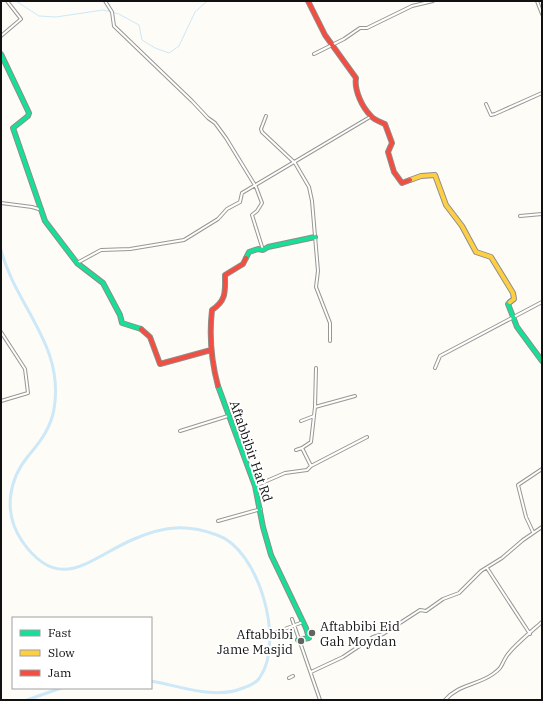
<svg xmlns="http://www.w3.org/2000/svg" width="543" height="701" viewBox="0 0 543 701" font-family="'IBM Plex Serif',serif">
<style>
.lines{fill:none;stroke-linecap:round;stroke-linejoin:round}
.stream{stroke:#cde8f7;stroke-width:1}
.river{stroke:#cde8f7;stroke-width:3}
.street-casing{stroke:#979795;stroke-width:4}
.fast-casing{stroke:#8e8d8b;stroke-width:6}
.slow-casing{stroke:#8e8d8b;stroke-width:6}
.jam-casing{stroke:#8e8d8b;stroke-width:6}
.street{stroke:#fffffe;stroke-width:2}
.fast{stroke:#16e098;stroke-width:4}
.slow{stroke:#ffcf43;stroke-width:4}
.jam{stroke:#f24e42;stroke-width:4}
.poi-dot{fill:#646362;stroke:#fff;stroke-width:1.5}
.labels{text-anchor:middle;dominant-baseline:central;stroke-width:4;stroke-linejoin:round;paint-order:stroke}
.street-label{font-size:13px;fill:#111;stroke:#fff}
.poi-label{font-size:13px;fill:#111;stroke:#fff;text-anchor:start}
</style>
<rect width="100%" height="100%" fill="#fdfcf7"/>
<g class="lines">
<path class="stream" d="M16 1 39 16 56 17 103 10 119 14 139 25 142 40 155 48 169 53 179 46 195 12 207 1"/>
<path class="river" d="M1 250C16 307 65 345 54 409 51 427 41 441 29 455 8 480 3 513 22 541 60 596 91 557 134 539 164 526 187 524 217 535 259 549 285 642 260 677 257 683 249 686 243 688 214 700 180 686 151 681
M27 700 61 688"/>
<defs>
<path id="street" d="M105 1 112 12 114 26 192 101 208 118 215 123 226 138 256 187 262 203 257 211 252 215 263 250
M537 1 542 14
M1 36 21 19 7 1
M314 54 344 39 360 28H367L412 6 433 1
M486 104 491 115 495 114 542 93
M266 116 261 129 262 132 295 163 309 187 312 201 318 271 316 287 330 323V341
M1 203 32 207 42 210
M520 216 542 214
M77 263 101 250 130 249 184 240 218 219 227 209 240 202 242 193 370 117
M1 332 25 369 28 393 1 401
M435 368 440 356 542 302
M315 407 355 396
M301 421 314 416
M180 431 228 416
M302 448 311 466 367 437
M296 450 302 448 311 442 315 407 316 368
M255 486 285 473 307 470 311 466
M218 521 261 509
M533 532 526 517 518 485 542 469
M487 568 530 634
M292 619 320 700
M274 633 303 622
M311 672 343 657 373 637 383 634 420 610 426 611 443 599 459 593 481 571 502 558 523 540 542 527
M289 678 293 676
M445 700C459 684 478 685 493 674 503 667 501 665 506 657 511 648 533 630 542 622"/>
<path id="fast" d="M1 54 29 113 28 116 13 128 45 221 77 263 103 283 120 315 122 323 141 329
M246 258 249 252 258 249 263 250 268 247 315 237
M510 302 508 304 517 327 542 361
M218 386 255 486 263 527 271 555 306 628 309 638 298 640"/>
<path id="slow" d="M410 180 421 176 435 175 446 205 462 226 476 252 491 257 513 293 514 299 510 302"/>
<path id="jam" d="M308 1 325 35 356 78C354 90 362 107 371 116 374 120 381 122 385 124L392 143 388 152 394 172 402 183 410 180
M141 329 150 337 160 364 211 350
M218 386C211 360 209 336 212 310 227 300 225 291 225 275L243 264 246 258"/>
</defs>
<use href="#street" class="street-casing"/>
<use href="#fast" class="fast-casing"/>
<use href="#slow" class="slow-casing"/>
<use href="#jam" class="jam-casing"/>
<use href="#street" class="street"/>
<use href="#fast" class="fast"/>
<use href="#slow" class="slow"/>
<use href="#jam" class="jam"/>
</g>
<g class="poi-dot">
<circle cx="312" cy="633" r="4"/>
<circle cx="301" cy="641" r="4"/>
</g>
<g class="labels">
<g class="street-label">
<text transform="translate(251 451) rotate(71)">Aftabbibir Hat Rd</text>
</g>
<g class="poi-label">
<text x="320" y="626">Aftabbibi Eid<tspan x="320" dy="15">Gah Moydan</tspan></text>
<text x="293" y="634" text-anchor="end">Aftabbibi<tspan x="293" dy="15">Jame Masjid</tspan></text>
</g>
</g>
<rect width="543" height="701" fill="none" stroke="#111111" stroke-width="4"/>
<rect x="12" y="617" width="140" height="72" fill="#ffffff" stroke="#a0a0a0"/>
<rect x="20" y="630" width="20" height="6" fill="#16e098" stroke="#a0a0a0"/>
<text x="48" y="637" font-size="12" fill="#111111">Fast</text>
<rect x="20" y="650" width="20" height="6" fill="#ffcf43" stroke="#a0a0a0"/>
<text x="48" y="657" font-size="12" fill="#111111">Slow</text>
<rect x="20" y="670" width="20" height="6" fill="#f24e42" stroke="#a0a0a0"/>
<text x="48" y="677" font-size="12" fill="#111111">Jam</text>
</svg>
